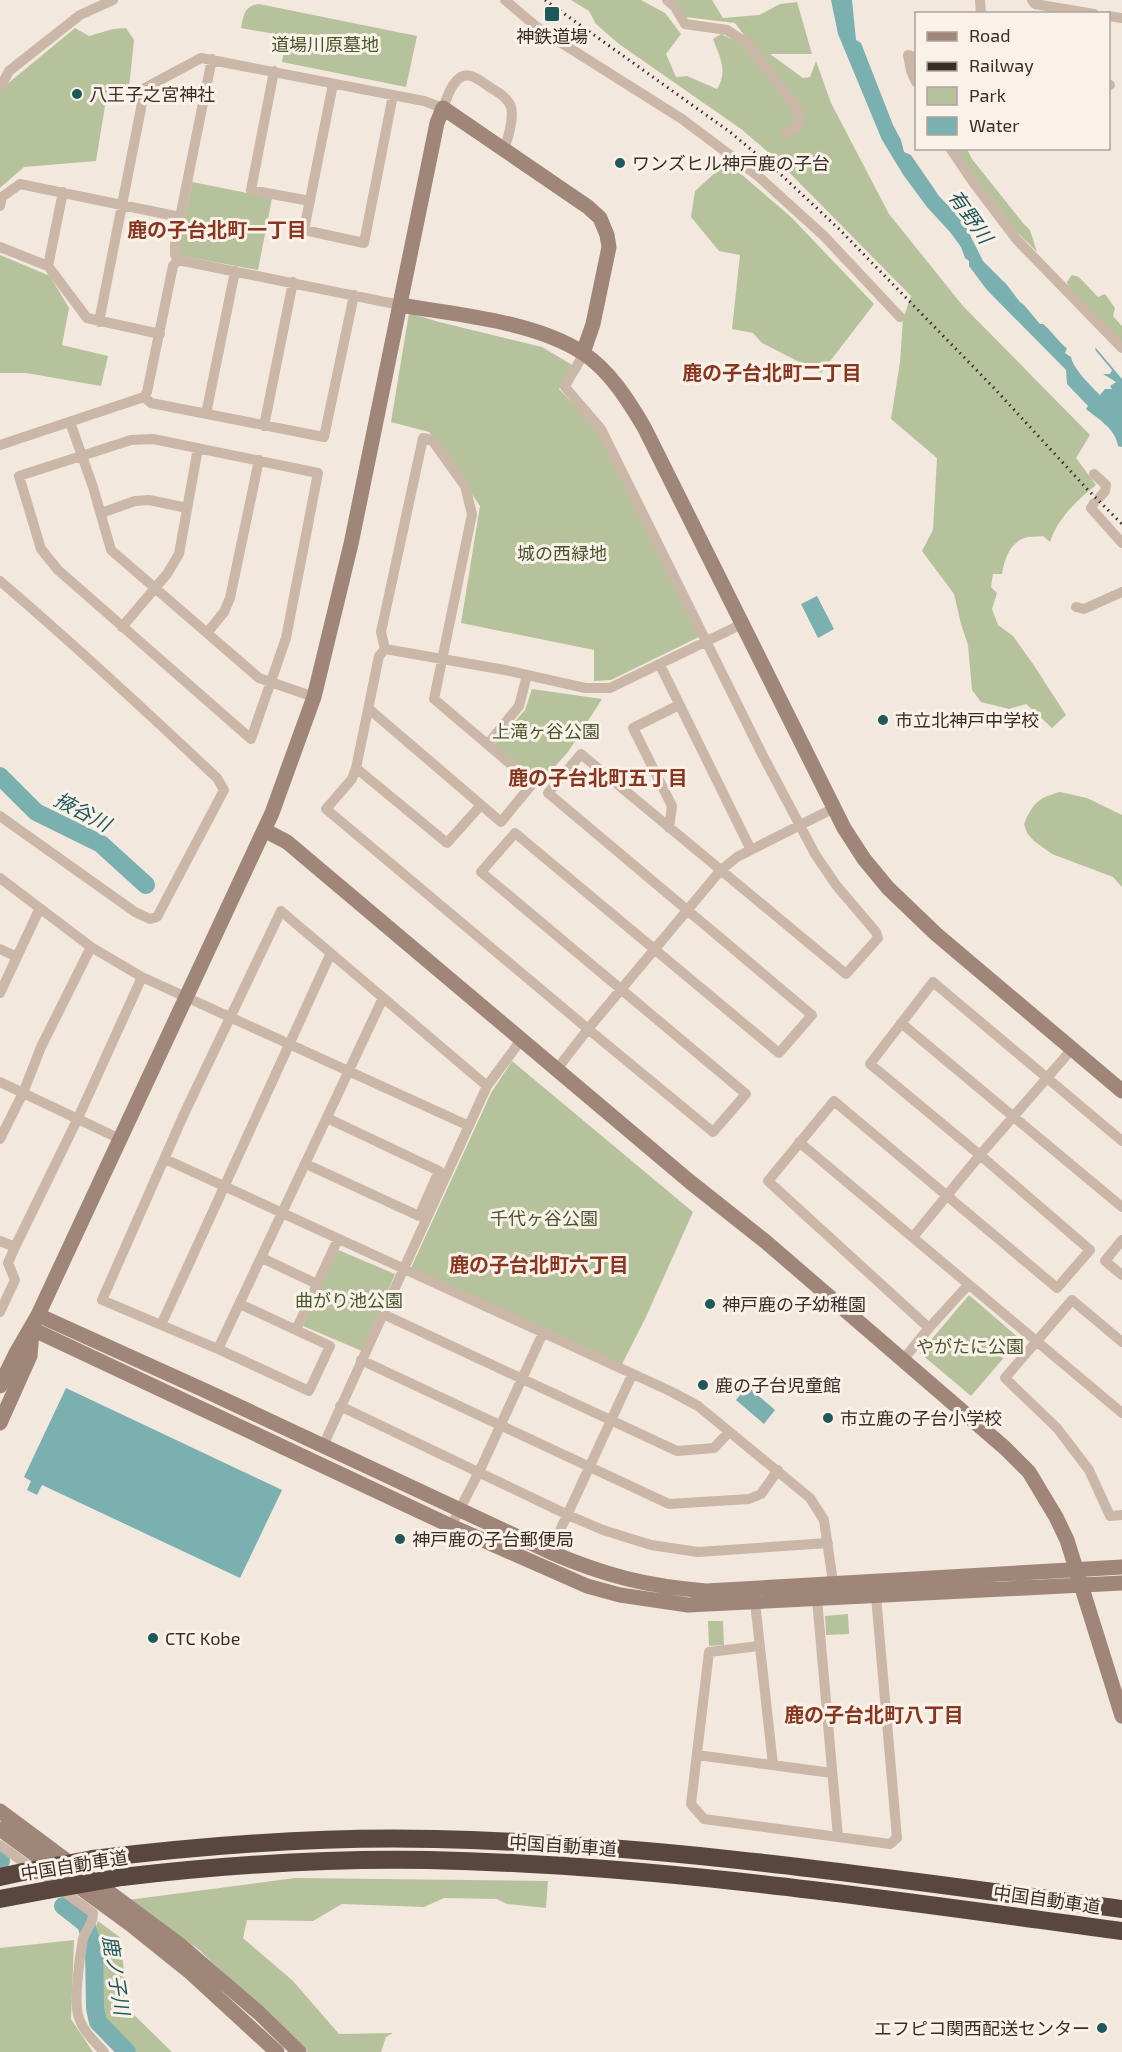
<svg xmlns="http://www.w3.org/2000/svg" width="1122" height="2052" viewBox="0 0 1122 2052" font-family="'Exo 2','Noto Sans JP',sans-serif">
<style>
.green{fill:#b6c29c}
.water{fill:#7bb0b1}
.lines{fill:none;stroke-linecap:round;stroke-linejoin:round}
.river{stroke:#7bb0b1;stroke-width:18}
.street-tunnel{stroke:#cec3b9;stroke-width:10;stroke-dasharray:10 5;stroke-linecap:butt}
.street{stroke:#cbb7a8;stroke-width:10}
.secondary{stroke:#9f8679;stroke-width:15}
.highway{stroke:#59473f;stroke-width:18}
.rail{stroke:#382d29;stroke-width:3;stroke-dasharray:1.5 4.5;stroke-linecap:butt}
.highway-bridge{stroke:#59473f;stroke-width:18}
.poi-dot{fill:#1d585b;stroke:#faf2e9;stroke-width:2}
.labels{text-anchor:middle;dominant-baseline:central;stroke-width:6;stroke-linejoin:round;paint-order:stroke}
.poi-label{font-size:18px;fill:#382d29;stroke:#faf2e9;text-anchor:start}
.park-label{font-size:18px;fill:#48572c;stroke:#faf2e9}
.street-label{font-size:18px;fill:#382d29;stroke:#faf2e9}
.water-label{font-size:20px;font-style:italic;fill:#1d585b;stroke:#faf2e9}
.neighbourhood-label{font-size:20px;font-weight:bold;fill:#893620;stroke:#faf2e9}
</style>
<rect width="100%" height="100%" fill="#f3e8dd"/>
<path class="green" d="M571 0H641L665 13 681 34 666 54 676 77 687 76 717 89C728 71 720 58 713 39L721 34 738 42 747 39 735 23 685 17 672 0H712L723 18 759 15 780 4 797 2 812 54H770L803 78 810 77 816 61 831 103 889 214 963 306 1090 435 1076 458 1096 485C1076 501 1058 518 1050 542L1043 536C1038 537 1029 536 1024 538 1009 544 1004 561 1002 574H993L991 587 997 593 992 609 998 625 1013 636 1033 664 1066 715 1052 728 1026 704 1009 709 981 702 972 690 968 645 961 624 954 594 922 551 933 530 937 458 891 419 900 362 903 319 911 296 775 158 741 129 619 44 596 24 589 11Z
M259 4 417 36 406 87 282 62 286 36 241 28C244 15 244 6 259 4Z
M75 28 89 36 113 29 126 28 134 40 129 88 105 106 96 161 24 167 0 188V90Z
M954 149H967L972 159 1023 223 1030 230 1037 252 1016 231Z
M727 162 791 217 874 304 821 373 762 343 753 333 732 329 740 255 719 251 691 217 695 191Z
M192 182 272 198 258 270 177 255Z
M0 255 50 276 69 308 62 345 108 356 101 386 26 373H0Z
M1072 275 1079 277 1098 297 1105 294 1115 308 1113 316 1122 326V342L1069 288 1067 282Z
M409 313 439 322 542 347 572 365 559 389 599 431 701 636 611 680 594 681V650L461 623 480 506 429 432 391 422Z
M532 689 602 699 568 752 540 783 494 745 525 710Z
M1060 792 1087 798 1122 815V887L1113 877 1052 854 1034 841 1027 833 1024 824C1033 803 1038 798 1060 792Z
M512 1061 693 1212 645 1319 622 1364 411 1268 491 1093Z
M336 1249 395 1274 362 1351 303 1326Z
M969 1295 1020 1339 971 1396 920 1353Z
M848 1614 849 1634 826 1635 825 1616Z
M708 1621H723L724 1645 709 1646Z
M295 1878 548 1881 546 1908 507 1904 497 1899 444 1898 424 1907 342 1904 313 1921 247 1920 243 1938 293 1981 339 2034 393 2033 386 2037 381 2052H308L198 1949 128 1900Z
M98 1921 121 1938 127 2008 172 2052H136L102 2017 100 1952 94 1931Z
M74 1940 71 2019 93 2052H0V1948Z"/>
<path class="water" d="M831 0H852L856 40 861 43 893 125 901 140 904 152 911 155 939 196 963 221 983 261 1007 285 1020 302 1024 305 1040 324H1043C1050 329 1062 346 1067 348L1065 353 1071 357C1073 369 1093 388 1100 395L1105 389H1112L1110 386 1116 382 1103 374H1110L1112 370 1096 351 1095 347 1122 379V447L1118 446C1116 429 1098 419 1086 409L1088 406 1067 384 1066 370 987 290 969 266V261L965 258 961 247 950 232 927 207 904 176 882 140 838 34Z
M817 596 834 629 818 638 801 604Z
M747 1386 775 1410 764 1424 736 1400Z
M66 1388 282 1490 240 1578 42 1485 37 1495 27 1490 31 1481 24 1477Z"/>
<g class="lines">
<path class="river" d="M0 776 36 812 101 844 146 885
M0 1860 1 1861
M63 1906 86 1924 94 1951 95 2008 98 2022 127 2052"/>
<path class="street-tunnel" d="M532 23 552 37"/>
<path class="street" d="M505 0 532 23
M667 0 675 7 685 24 727 30 748 44 798 110 800 122 797 126 785 133
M980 0 981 14
M1032 0 1035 4 1094 14
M1108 16 1122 18
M552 37 682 119 758 176 824 236 900 317
M916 57 908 55 911 71 916 82
M274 71 251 190 310 201
M333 84 304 230 364 243 393 95
M1108 85H1110
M0 88 9 71 80 15 113 0
M950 148 973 182 1017 240 1122 348
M0 206 2 197 20 184 180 217
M0 247 48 266 87 318 160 334
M178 260 400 305
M178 260 175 255V245L180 217 212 59
M48 266 63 192
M99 322 145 88 201 58 424 101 443 108C447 97 455 71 471 76 478 78 485 84 491 88 499 93 508 98 511 107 514 119 508 138 504 149
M144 397 151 403 324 437 354 295
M206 414 235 271
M70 422 93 487 111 550 259 678 314 697
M264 426 293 282
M153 439 318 473 286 638 251 739 58 570 41 549 19 476 131 440Z
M0 445 144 397 147 392 173 266 178 260
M1094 474 1106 485 1105 491 1100 497
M1094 503 1091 508 1122 543
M101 513 135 501 149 500 187 508
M0 581C75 645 146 711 217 778L224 790 157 917 150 919 135 912 0 816
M1076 607 1084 609 1122 592
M122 627 167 574 179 554 198 448
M207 633 224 612 230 598 259 460
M385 649 505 670 585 688H610L742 624
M660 665 751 850
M369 709 501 822 533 783 434 699 472 514 465 486 432 440 423 438 381 632 385 649 379 656 356 768 352 779 326 809 588 1029 713 1132 746 1094 481 872 515 833 779 1053 812 1015 548 793 581 754 846 974 878 938 876 932 836 885 815 854 762 754 601 429 565 387C570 374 579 366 583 353
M488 744 519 706 527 675
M356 768 447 843 481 805
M669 828 672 806 633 728 679 705
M0 878 91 947
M0 949 17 957
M0 993 39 910
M901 1023 1122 1207
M557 1069 588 1029 720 871 737 857 834 808
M0 1082 120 1139
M0 1139 23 1093 41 1047 91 947 142 977 469 1126
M799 1142 1122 1413
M165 1159 670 1391 698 1406 810 1498 824 1520 833 1582
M306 1164 419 1216 439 1171 327 1118
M913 1237 980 1155 1072 1049
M338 1239 296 1330 330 1346 309 1391 218 1349 102 1300 184 1114 281 911 487 1086
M1122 1240 1105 1261 1122 1275
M0 1241 15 1247 78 1118 142 977
M262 1258 317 1284
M240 1304 296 1330
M0 1312 15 1280 8 1263 15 1247
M383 1314 677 1451 714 1448 729 1432
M161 1325 330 955
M929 1328 768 1181 834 1101 1057 1288 1090 1250 980 1155 870 1064 933 982 1122 1141
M1122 1342 1072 1300 1005 1378 1057 1428 1089 1470 1110 1516 1122 1515
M218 1349 383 998
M361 1360 669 1504 749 1499 761 1494 778 1470
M902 1361 929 1328 968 1285
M340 1406 568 1515 603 1530 651 1545 698 1552 828 1543
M323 1446 487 1086 521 1040
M451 1526 479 1472 543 1333
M550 1552 632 1375
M817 1599 838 1837
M755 1602 773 1765
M759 1646 709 1652 691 1804 704 1819 890 1844 897 1838 876 1596
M697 1755 832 1773
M0 1845 93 1913C93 1926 86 1928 83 1939 80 1955 73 2003 79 2018 83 2031 95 2042 104 2052"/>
<path class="secondary" d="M400 305C457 315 534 321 583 353 610 371 628 400 644 427L844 828 864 859 888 888 936 934 1122 1091
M264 830 287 842 689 1181 766 1242 1005 1448 1029 1472 1056 1517 1067 1540 1122 1716
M38 1315 206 1391 550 1552C606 1576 646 1586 706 1591L1122 1567
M32 1329 451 1526 587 1586 620 1595 688 1605 1122 1583
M0 1386 16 1353 38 1315 272 813 314 697 351 544 437 123 443 108 588 207 600 218 607 235 609 247 593 324 583 353
M0 1423 30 1356 32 1332
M0 1811 180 1945 259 2013 299 2052
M0 1829 130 1924 191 1973 277 2052"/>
<path class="highway" d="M93 1859C207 1845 320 1836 435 1839 665 1844 894 1879 1122 1909
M0 1877 23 1872
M122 1877C224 1865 327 1858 429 1860 662 1865 892 1900 1122 1931
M0 1899 48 1890"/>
<path class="rail" d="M545 0 730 132 777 171 839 229 995 389 1087 489 1122 524"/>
<path class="highway-bridge" d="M23 1872 93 1859
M48 1890 122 1877"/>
</g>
<g class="poi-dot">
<rect x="544" y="6" width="16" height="16" rx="3"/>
<circle cx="77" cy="94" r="6"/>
<circle cx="620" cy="163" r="6"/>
<circle cx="883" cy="720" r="6"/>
<circle cx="710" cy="1304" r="6"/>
<circle cx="703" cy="1385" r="6"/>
<circle cx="828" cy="1418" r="6"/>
<circle cx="400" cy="1539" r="6"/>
<circle cx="153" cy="1638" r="6"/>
<circle cx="1102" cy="2028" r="6"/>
</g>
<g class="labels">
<g class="poi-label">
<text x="552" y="36" text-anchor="middle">神鉄道場</text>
<text x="89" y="94">八王子之宮神社</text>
<text x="632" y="163">ワンズヒル神戸鹿の子台</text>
<text x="895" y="720">市立北神戸中学校</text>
<text x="722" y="1304">神戸鹿の子幼稚園</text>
<text x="715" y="1385">鹿の子台児童館</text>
<text x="840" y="1418">市立鹿の子台小学校</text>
<text x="412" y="1539">神戸鹿の子台郵便局</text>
<text x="165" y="1638">CTC Kobe</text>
<text x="1090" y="2028" text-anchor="end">エフピコ関西配送センター</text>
</g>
<g class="park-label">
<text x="325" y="44">道場川原墓地</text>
<text x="562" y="553">城の西緑地</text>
<text x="546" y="731">上滝ヶ谷公園</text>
<text x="544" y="1218">千代ヶ谷公園</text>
<text x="349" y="1300">曲がり池公園</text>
<text x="970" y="1346">やがたに公園</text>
</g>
<g class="street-label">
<text transform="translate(563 1845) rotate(4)">中国自動車道</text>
<text transform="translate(74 1865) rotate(-9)">中国自動車道</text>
<text transform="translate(1047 1899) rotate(8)">中国自動車道</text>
</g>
<g class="water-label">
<text transform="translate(971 216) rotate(55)">有野川</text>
<text transform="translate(83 811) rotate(28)">掖谷川</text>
<text transform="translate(117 1975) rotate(81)">鹿ノ子川</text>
</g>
<g class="neighbourhood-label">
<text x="217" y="229">鹿の子台北町一丁目</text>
<text x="772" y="372">鹿の子台北町二丁目</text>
<text x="598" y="777">鹿の子台北町五丁目</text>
<text x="539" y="1264">鹿の子台北町六丁目</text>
<text x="874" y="1714">鹿の子台北町八丁目</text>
</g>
</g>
<rect x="915" y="12" width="195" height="138" fill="#faf2e9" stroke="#aca39c" stroke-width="1.5"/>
<rect x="927" y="32" width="30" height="9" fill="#9f8679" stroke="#aca39c" stroke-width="1.5"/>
<text x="969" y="42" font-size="18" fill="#382d29">Road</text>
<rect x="927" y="62" width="30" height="9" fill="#382d29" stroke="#aca39c" stroke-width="1.5"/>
<text x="969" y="72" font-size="18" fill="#382d29">Railway</text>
<rect x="927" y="87" width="30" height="18" fill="#b6c29c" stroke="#aca39c" stroke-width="1.5"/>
<text x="969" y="102" font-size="18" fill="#382d29">Park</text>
<rect x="927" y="117" width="30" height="18" fill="#7bb0b1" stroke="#aca39c" stroke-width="1.5"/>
<text x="969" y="132" font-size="18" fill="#382d29">Water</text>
</svg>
